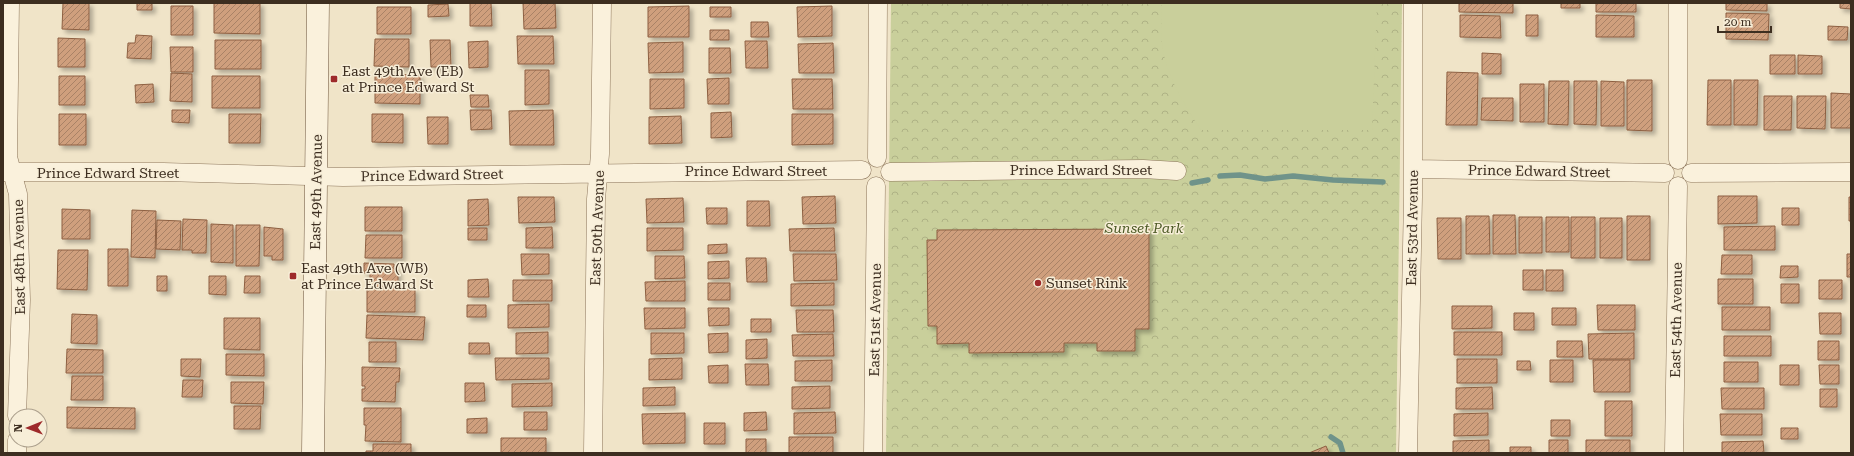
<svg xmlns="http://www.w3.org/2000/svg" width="1854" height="456" viewBox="0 0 1854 456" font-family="'Roboto Serif',serif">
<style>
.forest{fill:url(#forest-crowns)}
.pitch{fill:#c9cf9b}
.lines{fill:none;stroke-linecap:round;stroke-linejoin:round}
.stream{stroke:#6f938a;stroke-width:5.5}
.building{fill:url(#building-hatch);stroke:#8d5f41;filter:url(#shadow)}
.street-casing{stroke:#8d765c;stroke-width:19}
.secondary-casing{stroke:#6f573f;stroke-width:23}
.street{stroke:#faf1dc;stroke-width:18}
.secondary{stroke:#faf1dc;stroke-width:22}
.poi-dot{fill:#9e2a2b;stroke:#f7eed8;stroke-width:1.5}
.labels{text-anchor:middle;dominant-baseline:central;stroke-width:3;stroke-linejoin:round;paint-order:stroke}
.poi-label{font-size:14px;fill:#3d2e20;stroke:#f7eed8;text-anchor:start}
.street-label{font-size:14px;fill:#3d2e20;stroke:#f7eed8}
.park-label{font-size:14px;font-style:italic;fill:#4d5a26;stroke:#f7eed8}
</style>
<defs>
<pattern id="forest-crowns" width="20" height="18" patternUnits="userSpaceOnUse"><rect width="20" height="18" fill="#c9cf9b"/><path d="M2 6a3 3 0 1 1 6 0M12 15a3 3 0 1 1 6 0" fill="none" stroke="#aeb285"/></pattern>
<pattern id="building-hatch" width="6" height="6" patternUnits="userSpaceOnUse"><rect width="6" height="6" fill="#cf9f7d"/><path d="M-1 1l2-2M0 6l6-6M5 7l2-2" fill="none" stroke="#a98266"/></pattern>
<filter id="shadow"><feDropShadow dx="3.5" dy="3.5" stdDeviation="2" flood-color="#0004"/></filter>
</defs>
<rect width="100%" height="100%" fill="#f0e4c8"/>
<path class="forest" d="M891 3H1402L1396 453H886Z"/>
<path class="pitch" d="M1162 3H1377L1372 130H1201C1186 107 1170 82 1164 55 1160 40 1162 19 1162 3Z"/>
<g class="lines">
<path class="stream" d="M1220 176 1240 175 1265 179 1293 176 1333 180 1383 182
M1192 183 1208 180
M1331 437 1340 443 1343 453"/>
</g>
<path class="building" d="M63 3H89V30L62 29Z
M137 3H152V10H137Z
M214 3H260V34L214 33Z
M470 3H491L492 26H470Z
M523 3H555L556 28 524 29Z
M1459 3H1513V13L1459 12Z
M1561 3H1580V8H1561Z
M1596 3H1636V12H1596Z
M1726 3H1767V11L1726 10Z
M1840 3H1851V9L1840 8Z
M448 4 449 16 428 17V5Z
M171 6H193V35H171Z
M689 6V37H648V7Z
M832 6V36L798 37 797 7Z
M377 7H411V34H377Z
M710 7H731V17H710Z
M1726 13 1769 14 1768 40 1726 39Z
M1460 15 1500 16 1501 38 1460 37Z
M1526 15H1538V36H1526Z
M1596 15 1634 16V37H1596Z
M751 22H768L769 37H751Z
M1828 26 1848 27 1847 40H1828Z
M710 30H729V40H710Z
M136 35 152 36 151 59 127 58 128 43H135Z
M517 36H553L554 64H518Z
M58 38 85 39V67H58Z
M375 39H409V67L374 66Z
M215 40H261V69H215Z
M430 40H450L451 67H431Z
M488 41V67L469 68 468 42Z
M745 41H767L768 68H746Z
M683 42V72L649 73 648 43Z
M833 43 834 73H799L798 44Z
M170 47H193V72H171Z
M709 48H730L731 73H709Z
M1482 53 1501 54V74H1482Z
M1770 55H1795V74H1770Z
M1798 55 1822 56V74H1798Z
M525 70H549V104L525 105Z
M1447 72 1478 73 1477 125H1446Z
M171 73 192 74V102L170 101Z
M375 74 420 75V104L375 103Z
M59 76H85V105H59Z
M212 76H260V108H212Z
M729 78V104H708L707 79Z
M650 79H684V108L650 109Z
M792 79H832L833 109H793Z
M1627 80H1652V131L1627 130Z
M1708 80H1731V125H1707Z
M1734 80H1758L1757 125H1734Z
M1549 81H1569L1568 125 1548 124Z
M1574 81H1597L1596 125 1574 124Z
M1601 81 1624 82V126H1601Z
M153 84 154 102 136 103 135 85Z
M1520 84H1544V122H1520Z
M1831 93 1851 94V128H1831Z
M470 95H488L489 107H471Z
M1764 96H1792L1791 130H1764Z
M1797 96H1826L1825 129 1797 128Z
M1482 98H1513V121L1481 120Z
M172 110H190L189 123 172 122Z
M470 110H491L492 129 471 130Z
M553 110 554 145H510L509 111Z
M731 112 732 137 711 138V113Z
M59 114H86V145H59Z
M229 114H261L260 143H229Z
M372 114H403V143L372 142Z
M792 114H833V144L792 145Z
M681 116 682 143 649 144V117Z
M427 117H448V144H428Z
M835 196 836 223 803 224 802 197Z
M1718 196H1757V223L1718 224Z
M518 197H554L555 222 519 223Z
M1849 197H1851V221H1849Z
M683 198 684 222 647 223 646 199Z
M488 199 489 225 468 226V200Z
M747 201H769L770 226H747Z
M365 207H402V231H365Z
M706 208H727V224H707Z
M1782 208H1799V225H1782Z
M62 209 90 210V239H62Z
M132 210 156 211 155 258 131 257Z
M1493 215H1515L1516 254H1493Z
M1466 216H1489L1490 254H1466Z
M1627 216H1650V260H1627Z
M1519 217H1542V253H1519Z
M1546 217H1569V252H1546Z
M1571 217H1595V258H1571Z
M1437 218H1461V259H1438Z
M1600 218H1622V258H1600Z
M183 219 207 220 206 253H192V250H182Z
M157 220 181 221 180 250 156 249Z
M211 224 233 225V263L211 262Z
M236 225H260L259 266H236Z
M1775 226V250H1724V227Z
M264 227 283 229V260H272V256H264Z
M552 227 553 248H526V228Z
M468 228H487V240H468Z
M647 228H683V250L647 251Z
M834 228 835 251H790L789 229Z
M1149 229V329H1135V351H1097V343H1064V352L969 353V343L937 344V326H928L927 240H937V230Z
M366 235H402V258H365Z
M727 244V253L708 254V245Z
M108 249H128V286H108Z
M58 250H88L87 290 57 289Z
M521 254H549V274L522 275Z
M793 254H836L837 280 794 281Z
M1847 254H1851V277H1847Z
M1722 255H1752V274H1721Z
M655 256H684L685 278 655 279Z
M746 258H766L767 282H747Z
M729 261V278L708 279V262Z
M364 263 394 264V269L398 270V287H370V273H364Z
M1781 266H1798V277L1780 278Z
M1523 270H1543V290H1523Z
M1546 270H1563V291H1546Z
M157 276H167V291H157Z
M209 276H226V295L209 294Z
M245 276H260V293H244Z
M488 279 489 297H468V280Z
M1718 279H1753V304H1718Z
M513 280H552V301H513Z
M1819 280H1842V299H1819Z
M685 281V301H646L645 282Z
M708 283H730V300H708Z
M834 283V305L791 306V284Z
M1781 284H1799V303H1781Z
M367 288 415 289V312H367Z
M549 304V327L508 328V305Z
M467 305H486V317H467Z
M1597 305H1635V330H1598Z
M1452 306H1492V328L1452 329Z
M1722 307H1770V330H1722Z
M644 308H685V328L645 329Z
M708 308H729V325L709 326Z
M1552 308H1576V325H1552Z
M796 310H833L834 332H797Z
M1514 313H1534V330H1514Z
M1819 313H1841V334H1820Z
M72 314 97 315V344L71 343Z
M367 315 425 317 423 340 366 338Z
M224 318H260V350L224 349Z
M751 319H771V332H751Z
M548 332V353L516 354V333Z
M1454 332H1502V355H1454Z
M651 333H684V353L651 354Z
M728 333V352L709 353 708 334Z
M1634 333V359H1589L1588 334Z
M833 334 834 356H793L792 335Z
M1724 336H1771V356H1724Z
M767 339V358L746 359V340Z
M1557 341H1582L1583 357H1557Z
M1818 341H1839V360H1818Z
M369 342H396V362H369Z
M469 343H489L490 354H469Z
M67 349 103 350V373H66Z
M226 354H264V376L226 375Z
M495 358H549V379L496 380Z
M682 358V379L649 380V359Z
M181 359H201L200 377 181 376Z
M1457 359H1497V383H1457Z
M832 360V381H795V361Z
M1550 360H1573V382H1550Z
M1593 360H1630V392H1594Z
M1517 361H1530L1531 370H1517Z
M1724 362H1758V382H1724Z
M745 364H768L769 385H746Z
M728 365V383H709L708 366Z
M1780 365H1799V385H1780Z
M1819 365H1839V384H1820Z
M362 367 400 368 399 382H396L395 402 362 401V389H365V386H362Z
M72 376H103V400H71Z
M183 380H203L202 397H182Z
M231 382H264L263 404 231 403Z
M465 383H484L485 401 465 402Z
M552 383V406L512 407V384Z
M830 386V408L792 409V387Z
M675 387V405L643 406V388Z
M1492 387 1493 409H1456V388Z
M1721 388H1764V409H1722Z
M1820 389H1837V407H1820Z
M1605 401H1632V436H1605Z
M234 406H261L260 429H234Z
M67 407 135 408V429L67 428Z
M364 408H401V442L365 441 366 425H364Z
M524 412H547V430H524Z
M766 412 767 430 744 431V413Z
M835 412 836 433 794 434V413Z
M685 413V443L643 444 642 414Z
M1488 413V435L1454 436V414Z
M1720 414H1762V435H1721Z
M487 418V433H467V419Z
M1551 420H1570V436H1551Z
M704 423H725V444H704Z
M1781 428H1798V439H1781Z
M789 437H833V453H789Z
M501 438H546V453H501Z
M746 439H766V453H746Z
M1489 440V453H1453V441Z
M1549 440H1568V453H1549Z
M1586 440H1630V453H1586Z
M1763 441 1764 453H1722V442Z
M373 444H411V453H366V451H373Z
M1326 446 1329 453H1309Z
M1510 447H1531V453H1510Z"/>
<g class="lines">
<defs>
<path id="street" d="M10 3 8 157 18 194 21 300 17 416
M1678 3V160
M877 158 878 3
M1413 169 1665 173
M3 172H163L343 177 862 170
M890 172 1143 169 1177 171
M1691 173 1851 172
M17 453V440
M593 453 596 199 600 154 602 3
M873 453 876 186
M1408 453 1413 197V3
M1674 453 1678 186"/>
<path id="secondary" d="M313 453 318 3"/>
</defs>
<use href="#street" class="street-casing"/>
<use href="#secondary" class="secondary-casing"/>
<use href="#street" class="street"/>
<use href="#secondary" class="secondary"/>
</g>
<g class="poi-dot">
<rect x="330" y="75" width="8" height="8" rx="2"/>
<rect x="289" y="272" width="8" height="8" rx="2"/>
<circle cx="1038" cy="283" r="4"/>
</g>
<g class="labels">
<g class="poi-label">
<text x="342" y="71">East 49th Ave (EB)<tspan x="342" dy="16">at Prince Edward St</tspan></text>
<text x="301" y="268">East 49th Ave (WB)<tspan x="301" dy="16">at Prince Edward St</tspan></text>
<text x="1046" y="283">Sunset Rink</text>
</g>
<g class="street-label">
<text x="1081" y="170">Prince Edward Street</text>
<text x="756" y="171">Prince Edward Street</text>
<text transform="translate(1539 171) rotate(1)">Prince Edward Street</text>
<text x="108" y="173">Prince Edward Street</text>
<text transform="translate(432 175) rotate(-1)">Prince Edward Street</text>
<text transform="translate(316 192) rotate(-89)">East 49th Avenue</text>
<text transform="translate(597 228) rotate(-88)">East 50th Avenue</text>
<text transform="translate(1412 228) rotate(-89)">East 53rd Avenue</text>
<text transform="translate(19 257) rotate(-91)">East 48th Avenue</text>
<text transform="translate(875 320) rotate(-89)">East 51st Avenue</text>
<text transform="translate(1676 320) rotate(-89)">East 54th Avenue</text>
</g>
<g class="park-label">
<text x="1144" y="228">Sunset Park</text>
</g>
</g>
<rect width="1854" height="456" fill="none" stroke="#3d2e20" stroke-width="8"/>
<g transform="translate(28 428) rotate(269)"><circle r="19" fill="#f7eed8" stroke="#ada18e"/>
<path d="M0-3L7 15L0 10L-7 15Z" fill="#9e2a2b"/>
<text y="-6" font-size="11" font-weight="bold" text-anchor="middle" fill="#3d2e20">N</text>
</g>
<path d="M1718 26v6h53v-6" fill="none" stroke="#3d2e20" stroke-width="2"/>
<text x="1724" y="26" font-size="12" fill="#3d2e20" stroke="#f7eed8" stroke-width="3" paint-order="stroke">20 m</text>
</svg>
